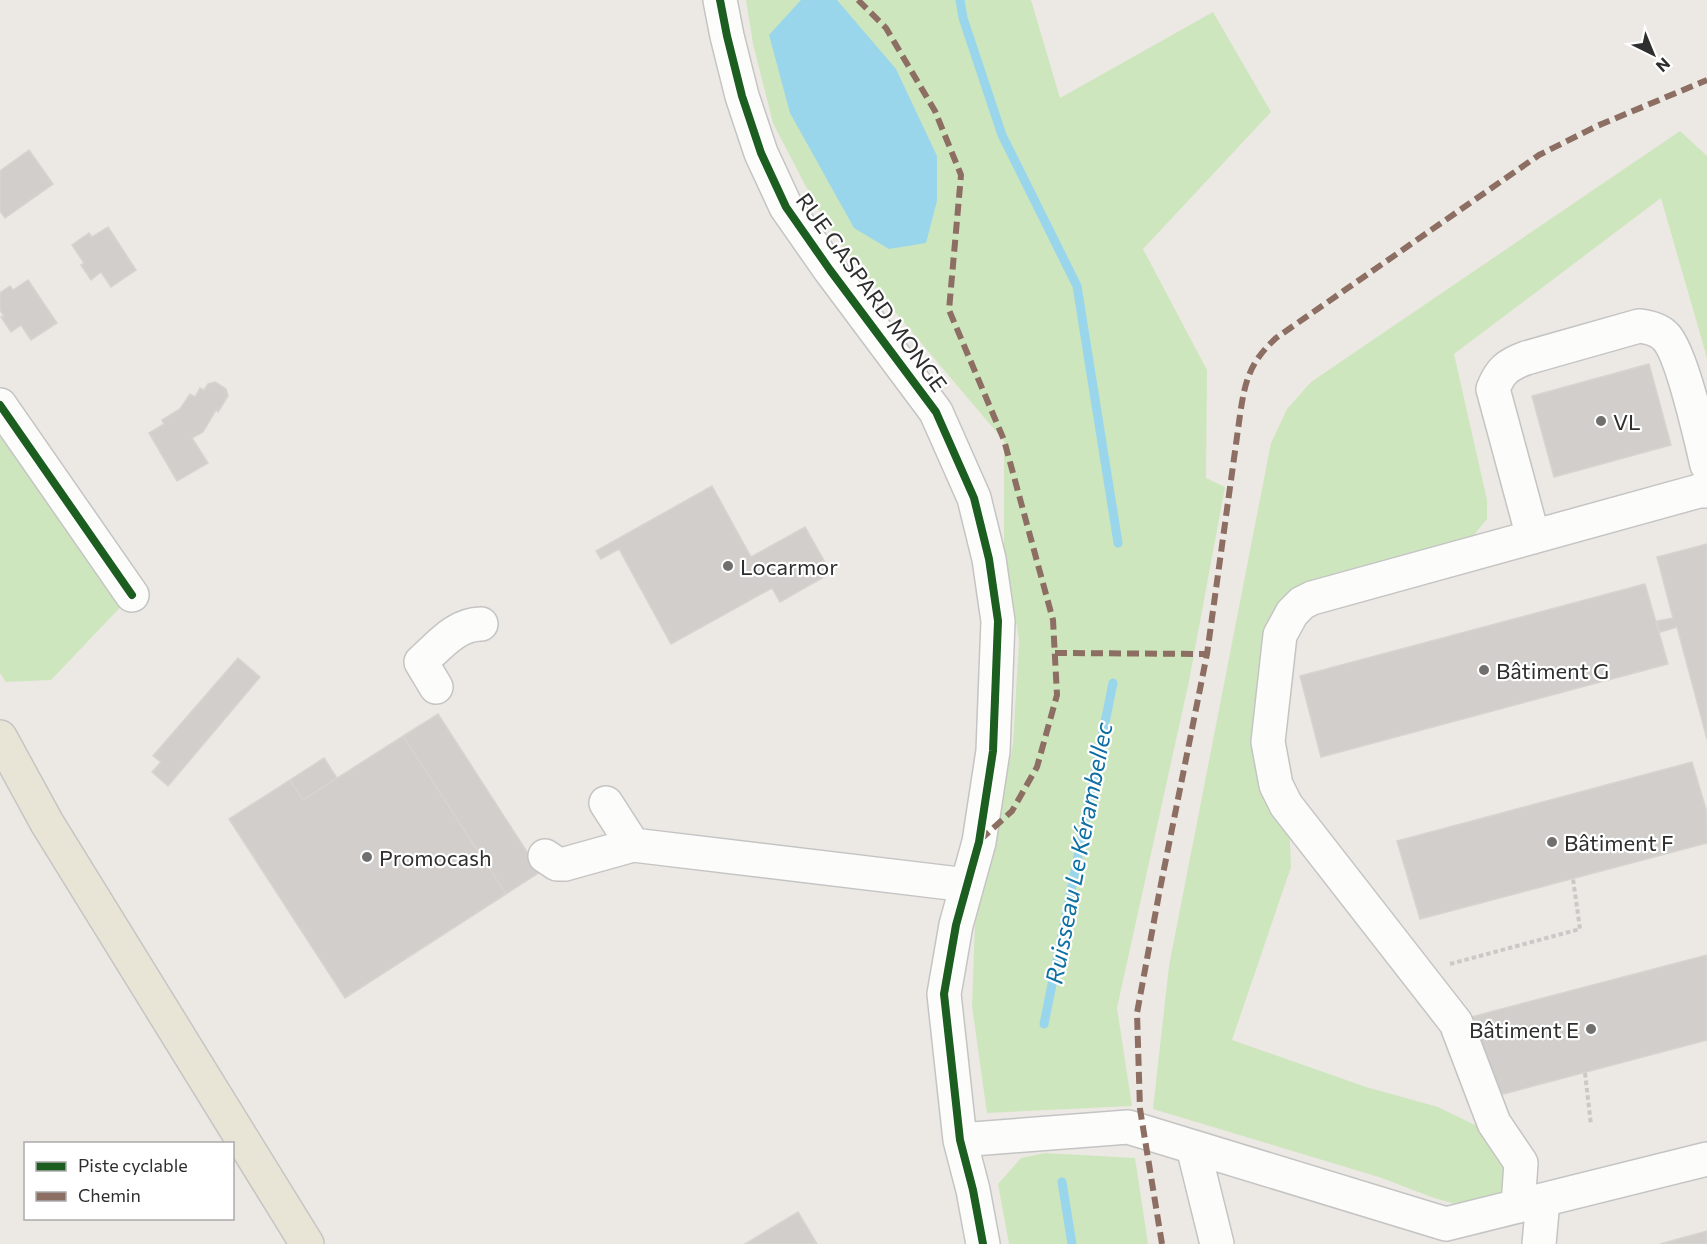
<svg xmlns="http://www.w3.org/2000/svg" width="1707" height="1244" viewBox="0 0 1707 1244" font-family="Commissioner,sans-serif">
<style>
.green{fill:#cee6be}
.water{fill:#99d6ec}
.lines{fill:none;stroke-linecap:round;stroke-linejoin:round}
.stream{stroke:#99d6ec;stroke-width:9}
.building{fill:#d1cecb;stroke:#d7d4d0;stroke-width:1.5}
.minor-casing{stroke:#c5c4c5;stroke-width:36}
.major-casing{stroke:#c6c5c4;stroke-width:36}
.path{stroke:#c9c9c8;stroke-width:4;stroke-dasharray:4.5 3;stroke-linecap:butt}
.minor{stroke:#fcfcfb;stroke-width:33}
.major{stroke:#e8e4d6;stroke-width:33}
.quiet{stroke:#8d6e63;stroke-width:6;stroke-dasharray:12 6;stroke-linecap:butt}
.cycleway-casing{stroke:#fff;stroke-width:11}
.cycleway{stroke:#1b5e20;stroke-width:8}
.poi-dot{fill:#706f6e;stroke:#fff;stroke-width:2}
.labels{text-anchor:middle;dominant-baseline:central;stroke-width:4.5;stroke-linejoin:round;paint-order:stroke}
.street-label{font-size:22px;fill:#2e2e2e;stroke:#fff}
.poi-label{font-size:22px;fill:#2e2e2e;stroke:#fff;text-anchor:start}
.water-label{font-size:24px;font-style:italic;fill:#0d6fa3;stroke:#fff}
</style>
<rect width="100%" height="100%" fill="#ece8e4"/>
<path class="green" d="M746 0H1031L1060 98 1213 12 1271 112 1143 249 1207 370 1206 478 1225 487 1189 681 1117 1008 1132 1106 987 1113 972 1006 975 923 994 845 1013 743 1019 640 1004 549V441L852 261 816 206 773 123 753 44Z
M1680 131 1707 156V358L1661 198 1454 354 1487 500V519L1474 535 1345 577 1266 661 1289 822 1291 867 1232 1040 1366 1087 1438 1107 1477 1126 1488 1139 1506 1169 1505 1186 1499 1194 1462 1206 1434 1198 1379 1177 1153 1109 1169 966 1271 443 1287 409 1311 382Z
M0 405 132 595 51 680 6 682 0 673Z
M1045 1153 1135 1158 1148 1244H1009L998 1184 1021 1158Z"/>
<path class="water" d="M801 0H837L896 69 937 156V201L926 243 889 249 854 228 790 113 769 35Z"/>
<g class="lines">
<path class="stream" d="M960 0 963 18 1002 135 1077 286 1118 543
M1044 1024 1113 683
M1062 1182 1072 1244"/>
</g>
<path class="building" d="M29 150 53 184 5 218 0 211V171Z
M108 227 136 270 111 287 101 272 91 280 81 265 84 263 72 245 89 233 92 237Z
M28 280 57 323 31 340 21 325 11 332 1 317 4 316 0 310V293L10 286 13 290Z
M1649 364 1671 445 1554 477 1532 396Z
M215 382 226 389 228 396 218 412 216 410 203 432 192 438 208 463 177 481 149 433 164 424 162 420 180 409 190 394 195 397 200 388 204 390 208 384Z
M712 486 751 557 805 527 831 573 780 602 772 588 671 644 619 549 601 559 596 551Z
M1707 544V739L1677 627 1660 632 1657 621 1673 618 1657 557Z
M1645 584 1668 664 1321 757 1300 676Z
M238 658 260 677 168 786 152 772 161 762 153 756Z
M438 714 540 872 506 894 403 736Z
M403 736 506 894 345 998 229 819 290 780 303 800Z
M324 758 337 778 303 800 290 780Z
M1692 762 1706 809 1707 843 1420 919 1397 841Z
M1707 955V1040L1492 1097 1471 1017Z
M798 1212 817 1244H745Z
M1707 1231V1244H1660Z"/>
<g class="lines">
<defs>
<path id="minor" d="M720 0 727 36 742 96 761 153 786 207 830 270 936 412 974 498 989 559 998 621 993 751 979 842 956 925 944 994 960 1140 973 1190 983 1244
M0 405 132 595
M1533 537 1493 389C1500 371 1507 365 1526 358L1639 326C1648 327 1658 329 1665 336 1681 351 1701 439 1707 465
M436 687 421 662C439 646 456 624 481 624
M606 803 633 845
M545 856 557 864H565L633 845 967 885
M960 1140 1128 1127 1446 1224 1707 1159
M1193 1147 1217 1244
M1518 1206 1521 1163 1494 1123 1456 1023 1286 805 1276 785 1268 742 1280 635 1292 613 1302 603 1312 598 1699 491H1707
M1539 1244 1543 1200"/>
<path id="major" d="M0 737 47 823 307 1244"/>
</defs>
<use href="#minor" class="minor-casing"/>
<use href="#major" class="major-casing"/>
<path class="path" d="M1450 964 1580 929 1573 879
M1585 1073 1591 1125"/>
<use href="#minor" class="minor"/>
<use href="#major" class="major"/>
<path class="quiet" d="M858 0 886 28 935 111 961 175 949 310 1004 440 1053 620 1057 695 1037 767 1012 811 980 840
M1055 653 1207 654
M1162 1244 1140 1109 1137 1013 1159 894 1207 654 1240 415C1245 380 1250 362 1276 338L1539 155 1597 126 1707 80"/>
<defs>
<path id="cycleway" d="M720 0 727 36 742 96 761 153 786 207 830 270 936 412 974 498 989 559 998 621 993 751 979 842 956 925 944 994 960 1140 973 1190 983 1244
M0 405 132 595"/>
</defs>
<use href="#cycleway" class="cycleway-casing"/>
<use href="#cycleway" class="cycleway"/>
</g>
<g class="poi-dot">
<circle cx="1601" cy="421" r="6"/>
<circle cx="728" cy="566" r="6"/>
<circle cx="1484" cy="670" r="6"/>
<circle cx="1552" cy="842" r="6"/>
<circle cx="367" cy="857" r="6"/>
<circle cx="1591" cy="1029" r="6"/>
</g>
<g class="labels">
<g class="street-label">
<text transform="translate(872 292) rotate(54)">RUE GASPARD MONGE</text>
</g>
<g class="poi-label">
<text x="1613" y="421">VL</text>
<text x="740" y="566">Locarmor</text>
<text x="1496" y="670">Bâtiment G</text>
<text x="1564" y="842">Bâtiment F</text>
<text x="379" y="857">Promocash</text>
<text x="1579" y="1029" text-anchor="end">Bâtiment E</text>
</g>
<g class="water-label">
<text transform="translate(1078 853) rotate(-79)">Ruisseau Le Kérambellec</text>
</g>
</g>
<rect x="24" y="1142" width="210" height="78" fill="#ffffff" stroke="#ababab" stroke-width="1.5"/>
<rect x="36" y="1162" width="30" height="9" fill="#1b5e20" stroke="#ababab" stroke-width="1.5"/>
<text x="78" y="1172" font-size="18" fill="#2e2e2e">Piste cyclable</text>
<rect x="36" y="1192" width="30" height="9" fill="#8d6e63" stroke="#ababab" stroke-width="1.5"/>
<text x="78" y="1202" font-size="18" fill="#2e2e2e">Chemin</text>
<g transform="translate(1653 54) rotate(137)" stroke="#ffffff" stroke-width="4.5" paint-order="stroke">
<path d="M0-4.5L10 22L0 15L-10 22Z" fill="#2e2e2e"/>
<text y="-9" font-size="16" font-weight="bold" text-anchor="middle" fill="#2e2e2e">N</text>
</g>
</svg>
